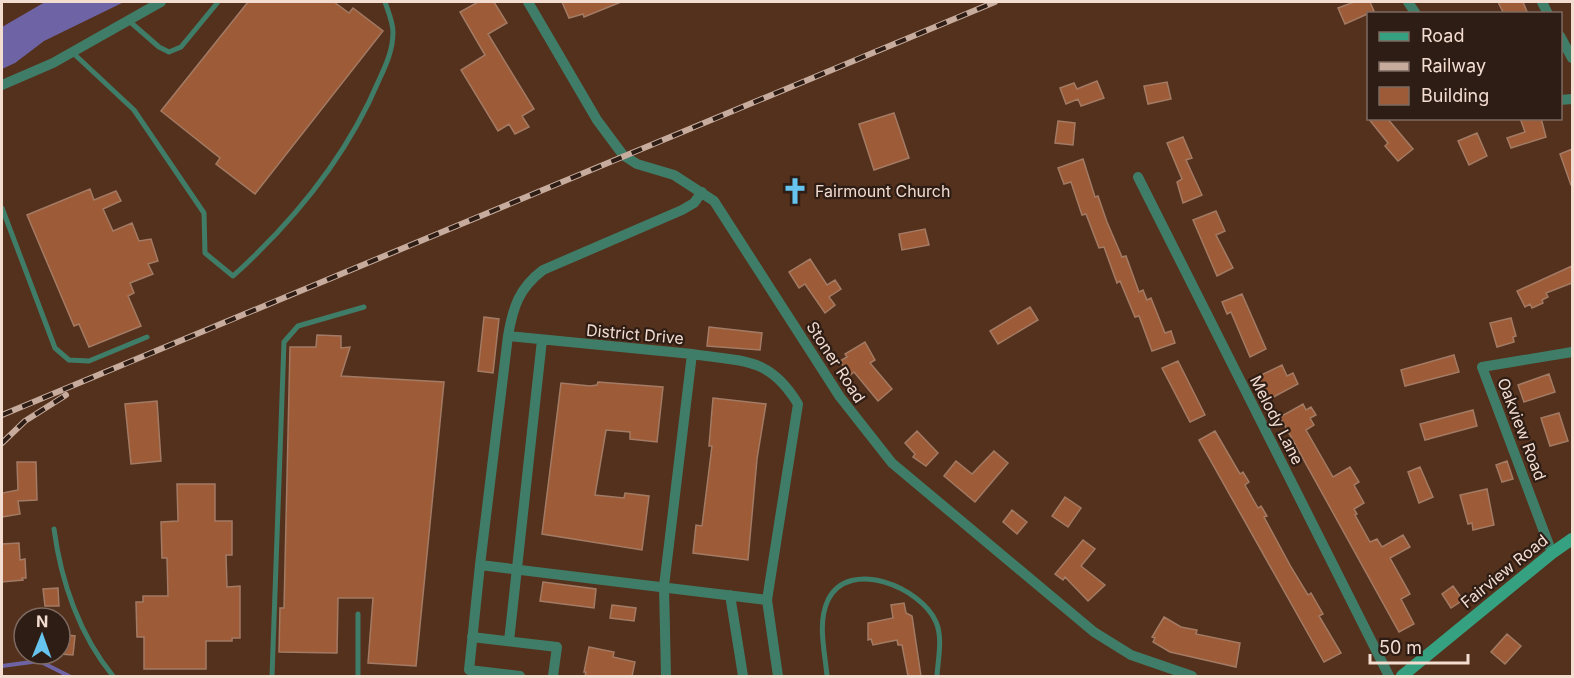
<svg xmlns="http://www.w3.org/2000/svg" width="1574" height="678" viewBox="0 0 1574 678" font-family="Inter,sans-serif">
<style>
.water{fill:#6e64a5}
.lines{fill:none;stroke-linecap:round;stroke-linejoin:round}
.stream{stroke:#6e64a5;stroke-width:4}
.building{fill:#9d5c37;stroke:#a37a64;stroke-width:1.5}
.service{stroke:#407d68;stroke-width:5}
.minor{stroke:#407d68;stroke-width:10}
.secondary{stroke:#36a181;stroke-width:12}
.rail-casing{stroke:#c7ac9e;stroke-width:6}
.rail{stroke:#2e1d15;stroke-width:4;stroke-dasharray:11;stroke-linecap:butt}
.labels{text-anchor:middle;dominant-baseline:central;stroke-width:4.5;stroke-linejoin:round;paint-order:stroke}
.poi-label{font-size:16px;fill:#f3dcd0;stroke:#2e1d15;text-anchor:start}
.street-label{font-size:16px;fill:#f3dcd0;stroke:#2e1d15}
</style>
<rect width="100%" height="100%" fill="#54311c"/>
<path class="water" d="M45 2H124L44 41 15 63 2 69V27Z"/>
<g class="lines">
<path class="stream" d="M2 666 39 661 69 676"/>
</g>
<path class="building" d="M248 2H334L349 13 353 8 383 31 255 194 216 164 220 158 161 111Z
M478 2H494L507 23 488 34 534 109 522 116 529 127 515 134 509 124 498 131 461 70 485 55 460 12Z
M562 2H621L584 17 583 14 569 18Z
M1354 2H1370L1374 11 1345 24 1338 8Z
M1498 2H1523L1528 14H1504Z
M1097 81 1104 98 1081 106 1078 99 1066 104 1060 88 1074 83 1077 89Z
M1167 82 1171 99 1148 104 1144 86Z
M894 113 909 158 874 170 859 124Z
M1368 118H1387L1413 149 1398 161 1385 146 1388 143Z
M1520 118H1541L1546 137 1511 148 1507 138 1525 132Z
M1058 121 1075 123 1073 145 1055 143Z
M1477 133 1487 156 1469 165 1458 141Z
M1183 137 1192 158 1186 160 1202 195 1183 203 1177 182 1182 179 1167 143Z
M1572 149V185H1571L1560 154Z
M1083 159 1095 197 1098 196 1107 222 1122 257 1126 256 1139 292 1143 290 1147 300 1151 298 1165 333 1171 331 1175 343 1152 351 1139 316 1135 317 1120 281 1117 283 1104 247 1099 248 1086 214 1082 215 1071 182 1064 184 1058 168Z
M90 189 94 200 116 191 121 201 103 209 113 231 132 223 139 241 151 239 158 261 148 264 153 274 130 283 134 293 128 296 141 326 89 347 79 324 74 326 27 215Z
M1216 211 1225 231 1216 235 1233 268 1217 276 1193 220Z
M925 229 929 245 902 250 899 234Z
M810 259 827 285 835 280 841 289 829 297 835 305 825 313 805 284 799 288 789 272Z
M1572 266V283L1546 293 1548 297 1542 300 1543 303 1532 308 1530 304 1525 307 1517 291Z
M1242 294 1266 349 1250 357 1231 312 1227 314 1222 302Z
M1030 307 1038 320 998 344 990 331Z
M484 317 499 319 493 373 478 371Z
M1511 318 1516 336 1513 337 1514 342 1497 347 1490 323Z
M709 327 762 333 760 350 707 346Z
M317 335 341 336V348L350 347 341 376 444 382 416 666 368 663 373 598H338L337 653 279 652 280 608H284L290 347H316Z
M865 342 875 360 870 363 892 389 878 401 854 372 849 376 840 361 847 357 845 354Z
M1454 355 1459 372 1405 386 1401 370Z
M1178 361 1205 415 1190 422 1162 368Z
M1282 365 1287 376 1293 373 1298 384 1268 400 1255 378Z
M1549 374 1555 392 1524 402 1518 385Z
M598 382 663 387 657 442 630 439V432L606 430 595 495 624 498 625 493 649 496 642 550 542 534 561 383 590 386 597 385Z
M713 398 766 404 757 459 748 560 693 553 696 525 702 526 712 446H709Z
M157 401 161 461 131 464 125 404Z
M1303 404 1306 410 1311 407 1316 415 1310 418 1314 425 1306 430 1333 477 1350 467 1359 482 1354 485 1364 503 1354 509 1357 514 1355 515 1370 542 1377 539 1382 547 1403 535 1410 547 1390 558 1410 594 1401 599 1414 624 1399 632 1280 417Z
M1473 410 1477 426 1425 440 1420 424Z
M1559 413 1568 441 1550 446 1541 418Z
M917 431 938 453 926 466 913 457 915 454 905 443Z
M1215 431 1240 474 1243 472 1249 482 1245 485 1258 508 1261 506 1267 516 1264 517 1291 567 1308 595 1311 593 1323 614 1319 616 1341 653 1324 662 1199 440Z
M994 451 1008 463 975 502 944 476 956 461 972 474Z
M1507 461 1513 479 1502 482 1496 465Z
M17 462H36L37 500 18 501 20 514 2 517V493L18 490Z
M1420 467 1433 497 1419 503 1408 472Z
M177 484H215V521H232V555H226L227 587 240 586V638H232V641H206V669H144V637H137L136 602H143V596H168L167 558H162L161 522 178 521Z
M1487 489 1494 525 1473 530 1472 523 1468 524 1460 495Z
M1065 497 1081 508 1068 527 1052 516Z
M1012 510 1027 522 1017 534 1003 522Z
M1083 540 1095 549 1081 566 1105 585 1088 601 1065 577 1063 580 1055 574Z
M19 543 20 560 25 559 26 578H22L23 580 2 582V544Z
M543 582 596 589 594 608 540 601Z
M1453 586 1463 600 1451 608 1442 594Z
M58 588 59 606H45L43 589Z
M904 603 906 613 912 616 921 676H908L902 645H898L897 640 873 645 871 639 868 640V623L893 618 891 605Z
M612 605 636 608 634 621 610 618Z
M1164 617 1181 627 1197 630 1196 634 1240 643 1236 667 1170 652 1153 642 1155 638 1152 637Z
M60 634 75 636 73 655 60 654Z
M1507 634 1521 646 1505 664 1491 652Z
M589 647 614 652 613 657 635 662 632 676H585L586 672H584Z"/>
<g class="lines">
<path class="service" d="M128 20 159 47 169 52 181 47 218 2
M72 52 134 110 204 213 205 253 233 276C294 221 347 156 379 80 386 65 393 50 393 32 393 22 388 11 385 2
M2 208 55 348 69 360 89 361 147 337
M54 529C61 582 80 636 113 676
M358 614V676
M272 676 284 342 298 326 364 307
M827 676C825 652 817 623 828 600 849 557 922 588 936 622 943 638 938 659 937 676"/>
<path class="minor" d="M528 2 597 120 623 155 637 164 674 175 714 201 840 397 892 463 1094 632 1131 655 1192 676
M1408 2 1416 14
M1542 2 1548 14
M1560 36 1572 58
M2 85 53 63 161 2
M1560 100 1572 99
M1138 177 1389 676
M508 336 692 354 664 586 666 676
M692 354C743 362 769 356 798 404L767 600 480 565 508 336C513 307 519 288 543 270L682 210 694 203 702 192
M1552 553 1482 367 1572 352
M480 565 469 670 520 676
M730 595 743 676
M767 600 778 676
M472 637 557 647 553 676
M509 641 542 340"/>
<path class="secondary" d="M1402 676 1552 553 1572 539"/>
<defs>
<path id="rail" d="M2 415 995 2
M2 443 25 421 66 395"/>
</defs>
<use href="#rail" class="rail-casing"/>
<use href="#rail" class="rail"/>
</g>
<defs>
<symbol id="church-bare" viewBox="-9 -9 18 18"><path d="M-1.2-6h2.4v3.5h3.3v2.4h-3.3V6h-2.4V-.1h-3.3v-2.4h3.3Z" fill="#66c4ef" stroke="#2e1d15" stroke-width="2.5" paint-order="stroke"/></symbol>
</defs>
<g fill-rule="evenodd">
<use href="#church-bare" x="776" y="172" width="38" height="38"/>
</g>
<g class="labels">
<g class="poi-label">
<text x="815" y="191">Fairmount Church</text>
</g>
<g class="street-label">
<text transform="translate(635 334) rotate(5)">District Drive</text>
<text transform="translate(836 362) rotate(57)">Stoner Road</text>
<text transform="translate(1277 420) rotate(63)">Melody Lane</text>
<text transform="translate(1522 429) rotate(69)">Oakview Road</text>
<text transform="translate(1504 571) rotate(-39)">Fairview Road</text>
</g>
</g>
<rect width="1574" height="678" fill="none" stroke="#f3dcd0" stroke-width="6"/>
<rect x="1367" y="12" width="195" height="108" fill="#2e1d15" stroke="#7d6960" stroke-width="1.5"/>
<rect x="1379" y="32" width="30" height="9" fill="#36a181" stroke="#7d6960" stroke-width="1.5"/>
<text x="1421" y="42" font-size="18" fill="#f3dcd0">Road</text>
<rect x="1379" y="62" width="30" height="9" fill="#c7ac9e" stroke="#7d6960" stroke-width="1.5"/>
<text x="1421" y="72" font-size="18" fill="#f3dcd0">Railway</text>
<rect x="1379" y="87" width="30" height="18" fill="#9d5c37" stroke="#7d6960" stroke-width="1.5"/>
<text x="1421" y="102" font-size="18" fill="#f3dcd0">Building</text>
<g transform="translate(42 636) rotate(1)"><circle r="28" fill="#2e1d15" stroke="#7d6960" stroke-width="1.5"/>
<path d="M0-4.5L10 22L0 15L-10 22Z" fill="#66c4ef"/>
<text y="-9" font-size="16" font-weight="bold" text-anchor="middle" fill="#f3dcd0">N</text>
</g>
<path d="M1370 654v9h98v-9" fill="none" stroke="#f3dcd0" stroke-width="3"/>
<text x="1379" y="654" font-size="18" fill="#f3dcd0" stroke="#2e1d15" stroke-width="4.5" paint-order="stroke">50 m</text>
</svg>
